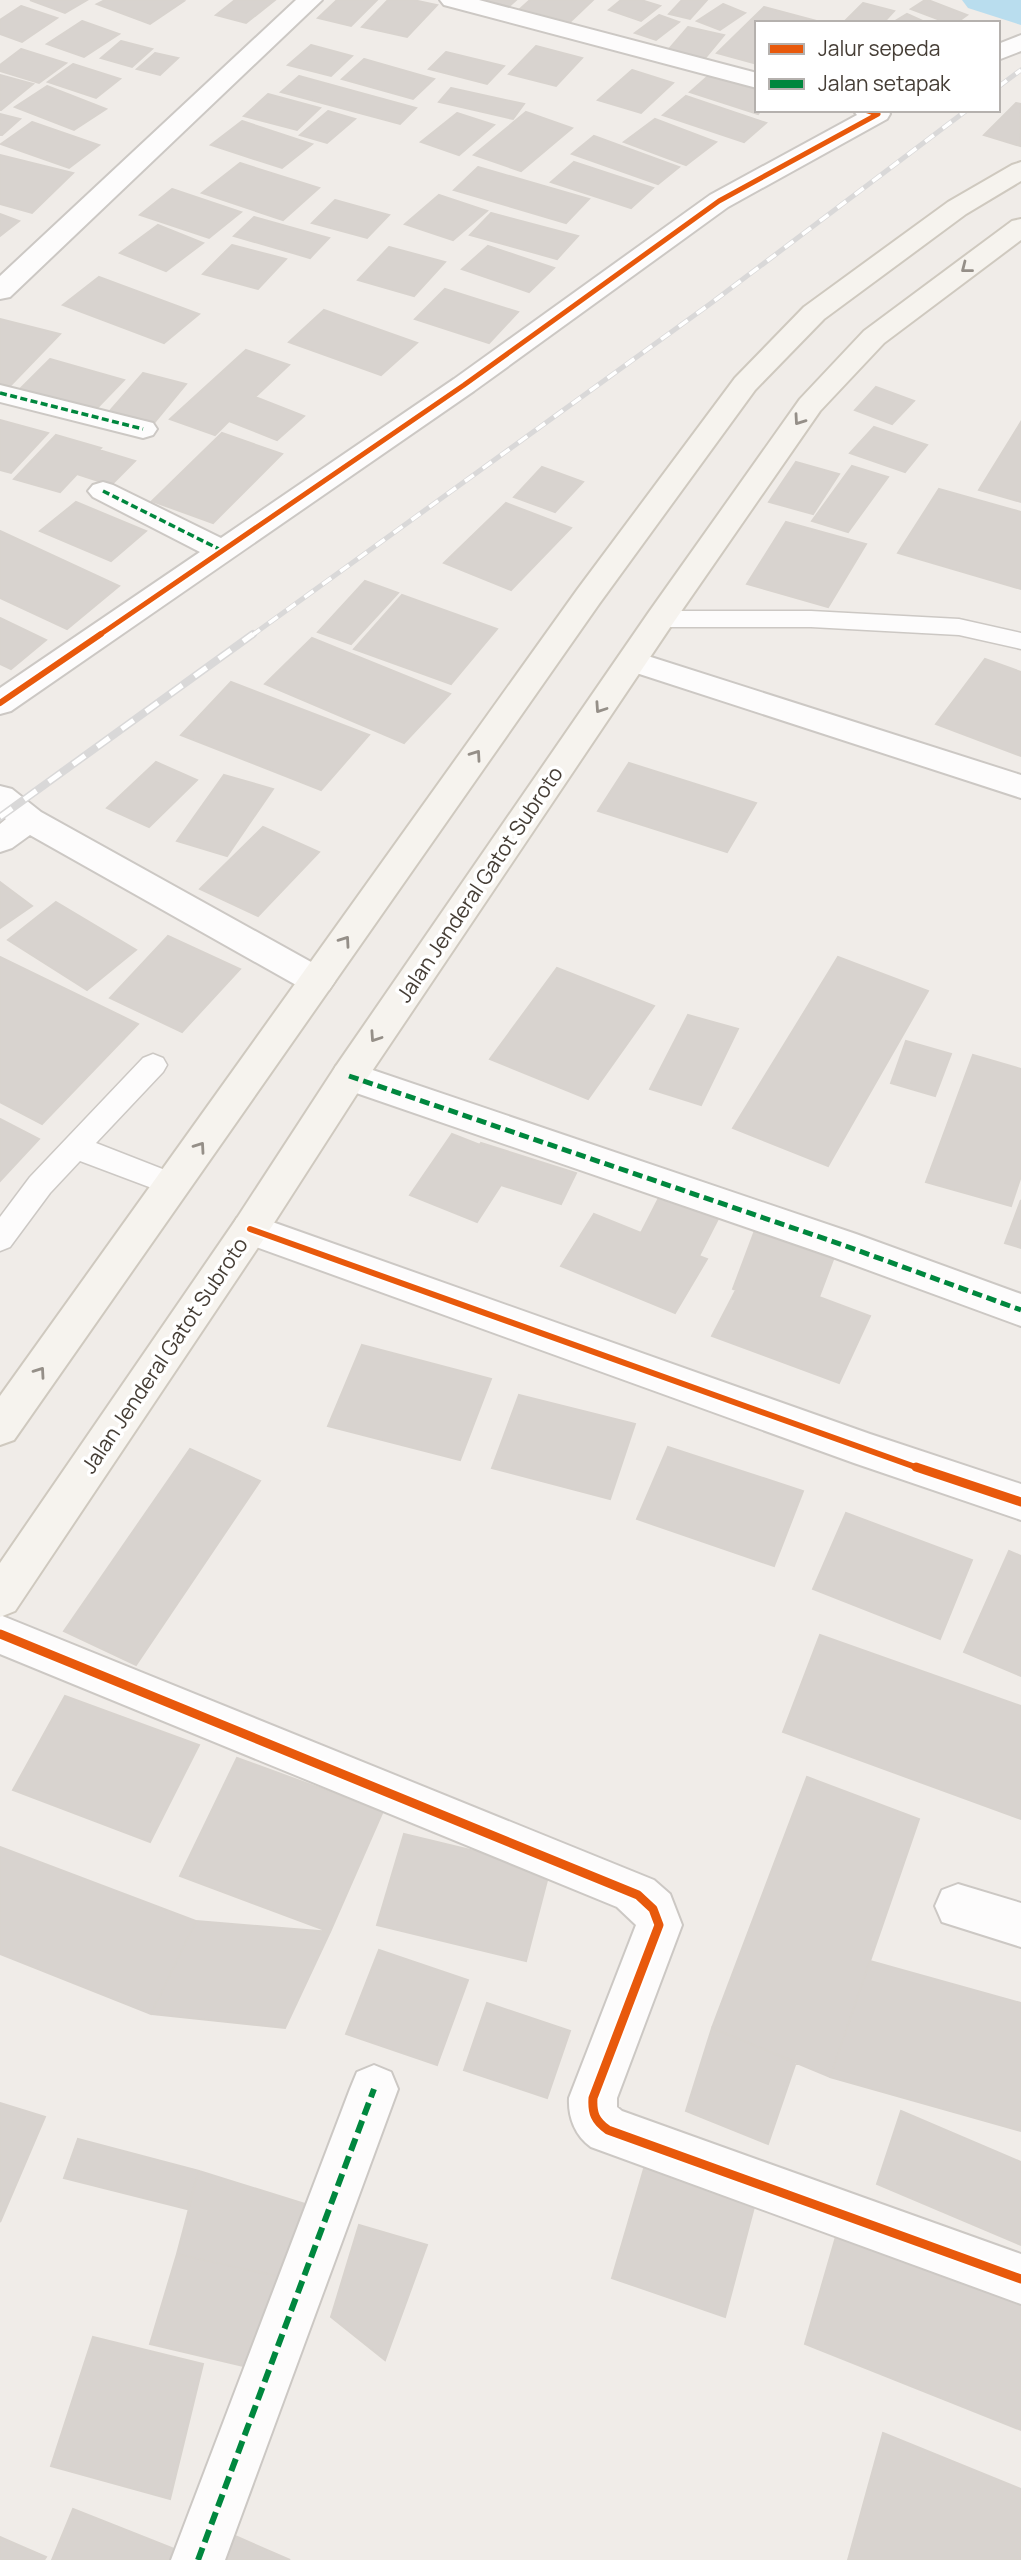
<svg xmlns="http://www.w3.org/2000/svg" width="1021" height="2560" viewBox="0 0 1021 2560" font-family="Manrope,sans-serif">
<style>
.lines{fill:none;stroke-linecap:round;stroke-linejoin:round}
.canal{fill:#b9ddee;fill-rule:evenodd}
.building{fill:#d8d3cf;stroke:#d8d3ce;stroke-width:2}
.lane-casing{stroke:#ccc8c4;stroke-width:3}
.street-casing{stroke:#ccc8c4;stroke-width:4}
.secondary-casing{stroke:#cfc9bf;stroke-width:4}
.lane{fill:#fdfcfc;fill-rule:evenodd}
.street{fill:#fdfcfc;fill-rule:evenodd}
.secondary{fill:#f6f3ee;fill-rule:evenodd}
.rail-far1-casing{stroke:#d9d8d8;stroke-width:5}
.rail-casing{stroke:#d9d8d8;stroke-width:8}
.rail-far1{stroke:#fff;stroke-width:3.5;stroke-dasharray:11;stroke-linecap:butt}
.rail{stroke:#fff;stroke-width:5;stroke-dasharray:15;stroke-linecap:butt}
.quiet-far2{stroke:#00873e;stroke-width:3.5;stroke-dasharray:7 3.5;stroke-linecap:butt}
.quiet-far1{stroke:#00873e;stroke-width:5;stroke-dasharray:10 5;stroke-linecap:butt}
.quiet{stroke:#00873e;stroke-width:6;stroke-dasharray:13 6;stroke-linecap:butt}
.cycleway-far2-casing{stroke:#fff;stroke-width:9}
.cycleway-far1-casing{stroke:#fff;stroke-width:10}
.cycleway-casing{stroke:#fff;stroke-width:13}
.cycleway-far2{stroke:#e8590c;stroke-width:5}
.cycleway-far1{stroke:#e8590c;stroke-width:6}
.cycleway{stroke:#e8590c;stroke-width:9}
.oneway{stroke:#958f88}
.labels{text-anchor:middle;dominant-baseline:central;stroke-width:7;stroke-linejoin:round;paint-order:stroke}
.street-label{font-size:21px;fill:#453d35;stroke:#fff}
</style>
<rect width="100%" height="100%" fill="#f0ece8"/>
<g class="lines">
<path class="canal" d="M962 0H1021V25L968 8Z"/>
</g>
<path class="building" d="M30 0H87L65 13Z
M105 0H180L184 1 150 24 97 4Z
M235 0H275L246 23 216 15Z
M337 0H377L351 26 318 18Z
M388 0H413L437 5 407 37 362 27Z
M469 0H516L505 10Z
M530 0H593L570 22 520 9Z
M621 0H641L660 6 641 21 609 10Z
M682 0H707L690 19 669 14Z
M925 0H928L967 15 956 23H948L911 9Z
M863 3 894 11 883 23H843Z
M723 4 745 13 720 30 697 21Z
M21 6 57 18 22 42 0 34V20Z
M764 7 824 23H757V64L717 53Z
M907 14 927 23H892Z
M659 15 679 22 656 40 635 33Z
M82 21 119 34 84 57 47 44Z
M688 27 724 35 701 63 664 55Z
M121 41 152 49 132 67 101 58Z
M311 45 352 56 331 76 288 65Z
M536 46 582 58 556 86 509 74Z
M21 49 66 63 39 83 0 71V65Z
M446 52 504 66 487 84 429 69Z
M155 53 178 58 160 75 137 69Z
M364 59 434 79 413 99 342 79Z
M73 64 120 79 96 98 48 82Z
M632 70 673 83 641 113 598 100Z
M714 71 757 85V110H761L758 114 690 92Z
M0 75 33 84 1 110H0Z
M299 76 416 108 400 124 281 92Z
M47 86 106 109 74 130 15 107Z
M451 88 524 104 513 119 439 102Z
M268 94 320 108 297 130 244 116Z
M686 96 766 123 744 142 663 115Z
M1016 103 1021 104 1020 146 984 135Z
M328 111 355 119 327 143 300 135Z
M526 112 572 128 521 171 474 155Z
M457 113 494 125 459 155 421 142Z
M0 114 20 119 2 135H0Z
M655 119 716 142 686 165 624 142Z
M242 121 312 144 282 168 211 145Z
M32 122 99 145 69 168 1 144Z
M594 136 679 167 658 184 572 154Z
M0 155 73 173 32 213 0 204Z
M574 162 653 188 631 208 551 182Z
M240 163 319 188 283 220 202 193Z
M478 167 589 199 566 223 454 190Z
M172 189 241 212 209 238 140 215Z
M439 195 487 211 453 240 405 224Z
M335 200 389 215 367 238 312 223Z
M491 213 578 236 557 259 470 235Z
M0 214 19 221 0 236Z
M254 217 329 238 310 258 234 236Z
M158 225 203 243 166 271 120 253Z
M232 245 286 259 258 289 203 274Z
M488 246 554 268 529 292 462 269Z
M389 247 445 262 414 296 358 280Z
M99 277 199 314 164 343 63 305Z
M445 289 518 312 489 343 415 319Z
M324 310 417 343 381 375 289 342Z
M0 319 60 334 10 386 0 384Z
M246 350 289 365 255 397 304 416 277 440 229 421 215 435 170 419Z
M50 359 124 380 94 411 20 389Z
M143 373 186 384 153 424 109 412Z
M876 387 914 401 892 424 855 410Z
M0 420 48 433 11 473 0 470Z
M1021 422V502L979 490Z
M874 427 927 445 905 472 850 453Z
M222 433 282 454 213 523 152 501Z
M56 435 101 448 99 450 135 461 111 485 77 474 60 492 14 479Z
M796 462 839 474 813 514 769 502Z
M852 466 888 477 848 532 812 521Z
M542 467 583 482 555 512 514 497Z
M939 489 1021 512V589L898 553Z
M76 502 146 531 111 561 40 531Z
M506 503 571 528 511 590 444 563Z
M786 522 866 544 828 607 747 584Z
M0 531 119 586 67 629 0 598Z
M365 581 398 593 351 644 318 632Z
M402 595 497 629 451 684 354 649Z
M0 618 46 640 11 669 0 664Z
M312 638 450 694 404 743 265 684Z
M985 659 1021 672V756L936 724Z
M231 682 369 735 321 790 181 735Z
M156 762 197 780 149 827 107 808Z
M629 763 756 803 727 852 598 811Z
M224 775 273 789 227 856 177 841Z
M263 827 319 852 258 916 200 889Z
M0 882 32 906 0 928Z
M56 902 136 950 87 990 8 940Z
M168 936 240 969 182 1032 110 998Z
M0 957 138 1024 42 1124 0 1102Z
M838 957 928 991 828 1166 733 1128Z
M557 968 654 1006 588 1099 490 1059Z
M688 1015 738 1029 701 1105 650 1089Z
M906 1041 951 1054 935 1096 891 1083Z
M973 1055 1021 1069V1176L1011 1206 926 1182Z
M0 1119 39 1139 0 1181Z
M452 1134 480 1145 481 1143 576 1173 561 1204 501 1185 477 1222 410 1195Z
M663 1190 722 1211 699 1256 707 1259 675 1313 561 1266 594 1214 641 1233Z
M1021 1200V1248L1005 1243Z
M757 1225 837 1249 819 1297 870 1316 839 1383 712 1336 736 1290 733 1289Z
M362 1345 491 1379 460 1460 328 1426Z
M519 1395 635 1424 610 1499 492 1468Z
M668 1447 803 1491 774 1566 637 1519Z
M190 1449 260 1481 136 1665 64 1631Z
M846 1513 972 1560 940 1639 813 1589Z
M1009 1551 1021 1556V1676L964 1652Z
M820 1635 1021 1706V1819L783 1732Z
M65 1696 199 1745 150 1842 13 1790Z
M237 1758 383 1811 330 1932 180 1876Z
M807 1777 919 1819 830 2077 712 2028Z
M404 1834 550 1869 526 1961 377 1925Z
M0 1847 196 1921 151 2014 0 1954Z
M196 1921 330 1932 285 2028 151 2014Z
M379 1950 468 1980 437 2065 346 2034Z
M870 1961 1021 2003V2131L830 2077Z
M487 2003 570 2031 547 2098 464 2070Z
M712 2028 796 2062 768 2144 686 2111Z
M0 2103 45 2117 0 2222Z
M901 2111 1021 2162V2245L877 2184Z
M78 2139 199 2171 187 2209 64 2178Z
M648 2155 758 2192 725 2317 612 2278Z
M199 2171 308 2205 285 2278 177 2254Z
M359 2225 427 2245 385 2360 331 2317Z
M837 2233 1021 2303V2430L805 2344Z
M177 2254 285 2278 260 2370 150 2344Z
M93 2337 203 2364 170 2499 51 2466Z
M883 2433 1021 2489V2560H848Z
M73 2509 187 2554 185 2560H52Z
M226 2532 290 2560H221Z
M0 2537 46 2557 44 2560H0Z"/>
<g class="lines">
<defs>
<path id="lane" d="M660 611H811L959 619 1021 633V649L959 635 811 627H660L652 624 648 619 652 614Z
M153 1054 163 1058 167 1065 163 1072 96 1143 183 1177 187 1185 183 1193 173 1196 80 1161 50 1193 10 1247 0 1251V1217L30 1177 143 1058Z"/>
<path id="street" d="M296 0H322L10 297 0 299V276Z
M440 0H479L757 73V88L444 5Z
M1021 35V51L998 60V44Z
M853 110H888L890 114 887 119 728 207 474 391 11 711 0 714V688L200 552 93 497 88 491 93 485 103 482 113 485 221 538 454 379 710 195 857 115Z
M0 385 153 423 157 429 153 435 143 438 0 402Z
M632 651 1021 775V798L621 668 616 661 621 654Z
M0 786 12 789 41 812 329 972 335 981 329 990 317 994 305 990 30 835 12 848 0 852V824L6 819 0 814Z
M349 1062 856 1234 1021 1294V1326L830 1256 336 1086 331 1076 336 1066Z
M250 1214 870 1434 1021 1484V1520L854 1463 237 1240 231 1229 237 1218Z
M0 1615 654 1880 670 1894 682 1925 617 2098V2107L622 2111 1021 2254V2304L591 2147C575 2136 568 2117 569 2098L636 1925 617 1907 0 1654Z
M958 1884 1021 1903V1947L942 1922 935 1906 942 1890Z
M374 2065 391 2072 398 2089 225 2560H171L350 2089 357 2072Z"/>
<path id="secondary" d="M1021 162V181L966 214 824 319 755 390 599 604 14 1440 0 1445V1396L577 590 735 378 804 307 948 202 1012 165Z
M1021 219V240L884 343 820 411 671 626 362 1086 263 1240 15 1611 0 1617V1563L237 1218 336 1066 649 612 800 399 864 331 1012 221Z"/>
</defs>
<use href="#lane" class="lane-casing"/>
<use href="#street" class="street-casing"/>
<use href="#secondary" class="secondary-casing"/>
<use href="#lane" class="lane"/>
<use href="#street" class="street"/>
<use href="#secondary" class="secondary"/>
<defs>
<path id="rail-far1" d="M998 87 1021 70
M251 636 710 304 967 110"/>
<path id="rail" d="M0 817 253 634"/>
</defs>
<use href="#rail-far1" class="rail-far1-casing"/>
<use href="#rail" class="rail-casing"/>
<use href="#rail-far1" class="rail-far1"/>
<use href="#rail" class="rail"/>
<path class="quiet-far2" d="M0 393 143 429
M103 491 223 551"/>
<path class="quiet-far1" d="M349 1076 843 1245 1021 1310"/>
<path class="quiet" d="M198 2560 374 2089"/>
<defs>
<path id="cycleway-far2" d="M98 636 464 385 719 201 878 114 865 110"/>
<path id="cycleway-far1" d="M0 703 101 634
M250 1229 921 1469"/>
<path id="cycleway" d="M916 1467 1021 1502
M0 1634 638 1895 653 1909 659 1925 593 2098C592 2113 595 2121 608 2130L1021 2279"/>
</defs>
<use href="#cycleway-far2" class="cycleway-far2-casing"/>
<use href="#cycleway-far1" class="cycleway-far1-casing"/>
<use href="#cycleway" class="cycleway-casing"/>
<use href="#cycleway-far2" class="cycleway-far2"/>
<use href="#cycleway-far1" class="cycleway-far1"/>
<use href="#cycleway" class="cycleway"/>
</g>
<defs><path id="oneway-chevron" d="M-2-3.5L2.5 0L-2 3.5" fill="none" stroke-width="1.6" stroke-linecap="round" stroke-linejoin="round" transform="scale(1.75)"/></defs>
<g class="oneway">
<use href="#oneway-chevron" transform="translate(966 268) rotate(142)"/>
<use href="#oneway-chevron" transform="translate(799 420) rotate(125)"/>
<use href="#oneway-chevron" transform="translate(600 708) rotate(124)"/>
<use href="#oneway-chevron" transform="translate(476 755) rotate(-55)"/>
<use href="#oneway-chevron" transform="translate(345 941) rotate(-55)"/>
<use href="#oneway-chevron" transform="translate(375 1037) rotate(124)"/>
<use href="#oneway-chevron" transform="translate(200 1147) rotate(-55)"/>
<use href="#oneway-chevron" transform="translate(40 1372) rotate(-55)"/>
</g>
<g class="labels">
<g class="street-label">
<text transform="translate(479 884) rotate(-56)">Jalan Jenderal Gatot Subroto</text>
<text transform="translate(164 1355) rotate(-56)">Jalan Jenderal Gatot Subroto</text>
</g>
</g>
<rect x="755" y="21" width="245" height="91" fill="#ffffff" stroke="#b5b1ae" stroke-width="2"/>
<rect x="769" y="44" width="35" height="10" fill="#e8590c" stroke="#b5b1ae" stroke-width="2"/>
<text x="818" y="56" font-size="21" fill="#453d35">Jalur sepeda</text>
<rect x="769" y="79" width="35" height="10" fill="#00873e" stroke="#b5b1ae" stroke-width="2"/>
<text x="818" y="91" font-size="21" fill="#453d35">Jalan setapak</text>
</svg>
